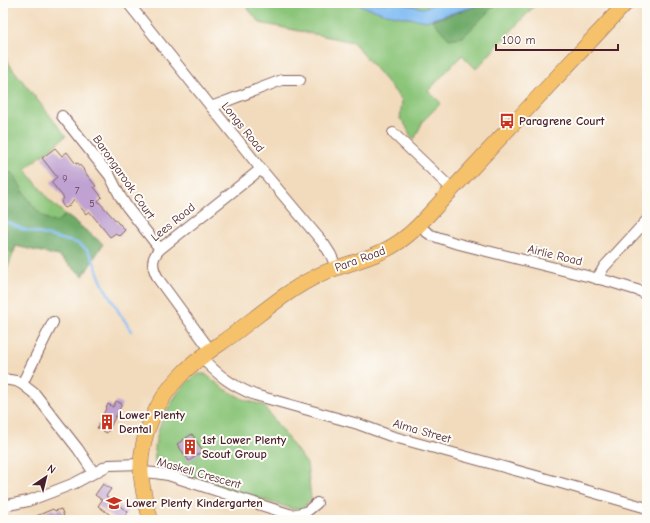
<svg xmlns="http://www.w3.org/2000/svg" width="650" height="523" viewBox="0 0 650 523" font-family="'Comic Neue',sans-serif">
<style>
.green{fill:#8bc579;stroke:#6a7252}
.forest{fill:#70aa69;stroke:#5d644a}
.water{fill:#80bcf3;stroke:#656e8f}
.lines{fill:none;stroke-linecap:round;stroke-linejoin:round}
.stream{stroke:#80bcf3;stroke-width:2.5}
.building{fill:#bfa2d1}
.minor-casing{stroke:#85615e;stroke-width:12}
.primary-casing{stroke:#85615e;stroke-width:16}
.minor{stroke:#fff;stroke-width:10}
.primary{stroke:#f5c16b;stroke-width:15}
.labels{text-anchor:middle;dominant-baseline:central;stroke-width:4;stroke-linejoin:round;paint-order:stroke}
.number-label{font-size:10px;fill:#674054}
.poi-label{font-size:12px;font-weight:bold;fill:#4a1f2b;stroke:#fdfcf7;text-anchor:start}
.street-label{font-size:12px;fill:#4a1f2b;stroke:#fdfcf7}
</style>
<rect width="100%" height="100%" fill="#fdfcf7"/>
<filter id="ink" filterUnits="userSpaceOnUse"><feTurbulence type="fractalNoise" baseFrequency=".025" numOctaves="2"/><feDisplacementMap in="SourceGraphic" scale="8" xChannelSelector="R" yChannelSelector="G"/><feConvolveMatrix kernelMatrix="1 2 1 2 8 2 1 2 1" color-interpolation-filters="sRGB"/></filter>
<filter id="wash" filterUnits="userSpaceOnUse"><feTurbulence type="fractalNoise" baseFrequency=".012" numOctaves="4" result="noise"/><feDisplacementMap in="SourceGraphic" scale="16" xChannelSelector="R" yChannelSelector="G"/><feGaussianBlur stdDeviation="0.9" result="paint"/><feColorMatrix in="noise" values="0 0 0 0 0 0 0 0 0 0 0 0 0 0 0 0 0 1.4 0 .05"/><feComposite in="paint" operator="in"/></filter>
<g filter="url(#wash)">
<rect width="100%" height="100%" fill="#f2dbbd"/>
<path class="green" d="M243 3H537L476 69 462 55 428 91 441 103 423 121 414 140C407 133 408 125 400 119L402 100 353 42 260 23Z
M3 50 9 64 66 136 25 169 50 201 66 215 103 244 83 276 59 256 16 246 3 280Z
M199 374H205L223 388 245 400 263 405 307 464 311 499 302 509H293L155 467C155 457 154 446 157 436 162 415 179 384 199 374Z"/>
<path class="forest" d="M487 3H497L463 37 449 39 432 20Z
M3 172 13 173C22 188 37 220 56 222L66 215 103 244 83 276 59 256 16 246 13 254C10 251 6 248 5 243 5 236 9 230 3 224Z"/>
<path class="water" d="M353 3H399L423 8 438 3H487L426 21 386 14Z"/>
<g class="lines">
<path class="stream" d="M3 220 22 229 77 243 86 249 92 257 102 283 120 314 132 331"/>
</g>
<g id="blocks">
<path class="building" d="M55 148 62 156 67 152 76 164 78 163 84 170H83L96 186 94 187 102 197 98 201 119 224H120L125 230 119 236 116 233 110 237 89 211 86 214 74 199 69 206 65 208 63 206 61 202 64 198 51 182 57 177 42 158Z
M116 401 122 404 107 433 97 428 104 416 103 415 108 404 113 407Z
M192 434 203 451 189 461 177 444Z
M103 484 111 489 106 496 128 512 122 520H117L98 506 102 500 95 495Z
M53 509 55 511 61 509 64 516 54 520H27Z"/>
</g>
</g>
<g filter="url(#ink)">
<use href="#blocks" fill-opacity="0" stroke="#85615e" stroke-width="1"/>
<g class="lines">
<defs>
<path id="minor" d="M128 3 261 169 324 244 331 255 336 267
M211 107 282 80H300
M62 116 110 176 120 196 127 207 160 249
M393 133 452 189
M418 226 431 235 455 243 611 282 640 291 647 295
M597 279 604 267 647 220
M211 351 159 280C152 268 150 259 160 249L261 169
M201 357C218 375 232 386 255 395L358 424 391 436 540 477 647 508
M3 379 16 381 22 384 35 394 78 449 94 473
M22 384 53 322
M141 472 155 473 168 475 292 515 306 512 317 503
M3 506 28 501 52 492 75 483 109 465 141 464"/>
<path id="primary" d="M151 520C146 505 142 489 141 473 139 436 158 397 184 372 200 356 221 344 239 330 265 310 291 288 321 274 341 265 362 261 381 252 395 246 407 237 418 226L626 3"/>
</defs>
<use href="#minor" class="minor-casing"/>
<use href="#primary" class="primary-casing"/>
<use href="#minor" class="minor"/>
<use href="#primary" class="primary"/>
</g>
</g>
<defs>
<symbol id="bus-bare" viewBox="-9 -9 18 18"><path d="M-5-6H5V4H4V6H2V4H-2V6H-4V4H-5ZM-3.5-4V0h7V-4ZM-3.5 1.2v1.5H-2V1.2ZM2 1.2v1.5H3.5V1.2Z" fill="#c8321e" stroke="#fdfcf7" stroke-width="2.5" paint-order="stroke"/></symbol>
<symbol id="building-bare" viewBox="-9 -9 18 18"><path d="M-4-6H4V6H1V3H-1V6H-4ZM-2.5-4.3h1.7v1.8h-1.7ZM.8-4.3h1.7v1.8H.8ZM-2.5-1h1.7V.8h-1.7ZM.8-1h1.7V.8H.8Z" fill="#c8321e" stroke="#fdfcf7" stroke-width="2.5" paint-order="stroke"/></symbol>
<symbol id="school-bare" viewBox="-9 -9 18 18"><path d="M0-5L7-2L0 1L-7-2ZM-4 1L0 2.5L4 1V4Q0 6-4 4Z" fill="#c8321e" stroke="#fdfcf7" stroke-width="2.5" paint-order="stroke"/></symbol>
</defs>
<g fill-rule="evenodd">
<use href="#bus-bare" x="496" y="110" width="22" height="22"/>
<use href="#building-bare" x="96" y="411" width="22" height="22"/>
<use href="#building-bare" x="179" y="436" width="22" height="22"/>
<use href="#school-bare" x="103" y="492" width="22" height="22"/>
</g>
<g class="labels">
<g class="number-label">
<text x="65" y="179">9</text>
<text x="77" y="191">7</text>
<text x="92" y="204">5</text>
</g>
<g class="poi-label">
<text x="519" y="121">Paragrene Court</text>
<text x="119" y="415">Lower Plenty<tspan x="119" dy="14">Dental</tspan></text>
<text x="202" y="440">1st Lower Plenty<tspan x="202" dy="14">Scout Group</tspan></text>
<text x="126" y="503">Lower Plenty Kindergarten</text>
</g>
<g class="street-label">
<text transform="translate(243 127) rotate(51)">Longs Road</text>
<text transform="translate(124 177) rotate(55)">Barongarook Court</text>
<text transform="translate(173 222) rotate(-39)">Lees Road</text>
<text transform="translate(555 255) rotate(14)">Airlie Road</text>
<text transform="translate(360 259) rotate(-20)">Para Road</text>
<text transform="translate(422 431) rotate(16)">Alma Street</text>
<text transform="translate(199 473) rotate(16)">Maskell Crescent</text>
</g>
</g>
<rect width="650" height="523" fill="none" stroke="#fdfcf7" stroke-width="16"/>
<g transform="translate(46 477) rotate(35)" stroke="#fdfcf7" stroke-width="3" paint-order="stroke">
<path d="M0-3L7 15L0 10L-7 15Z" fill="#4a1f2b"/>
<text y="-6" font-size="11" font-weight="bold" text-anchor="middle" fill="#4a1f2b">N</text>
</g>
<path d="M496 44v6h122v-6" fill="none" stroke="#4a1f2b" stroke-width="2"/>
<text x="502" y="44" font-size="12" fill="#4a1f2b" stroke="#fdfcf7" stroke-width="3" paint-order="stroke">100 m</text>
</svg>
